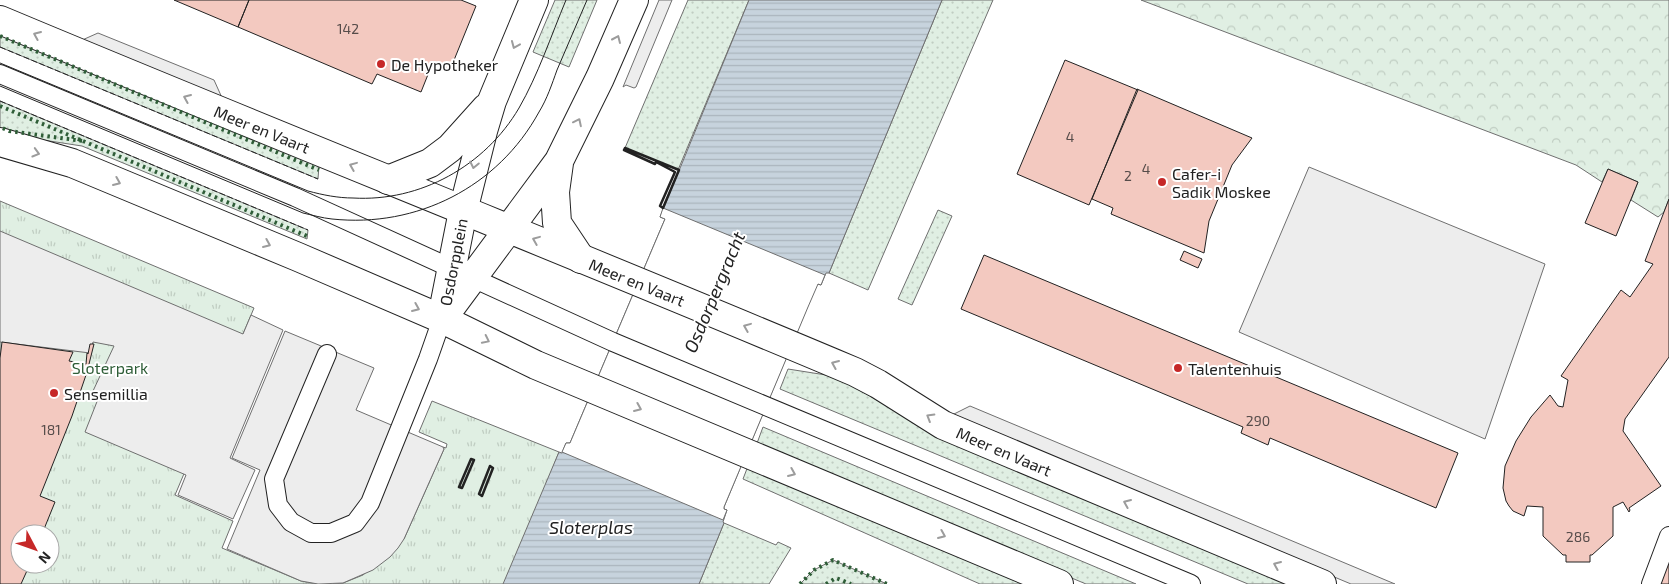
<svg xmlns="http://www.w3.org/2000/svg" width="1669" height="584" viewBox="0 0 1669 584" font-family="'Exo 2',sans-serif">
<style>
.grass{fill:url(#grass-dots);stroke:#6f6f6f}
.forest{fill:url(#forest-crowns);stroke:#6f6f6f}
.park{fill:url(#park-tufts);stroke:#6f6f6f;fill-rule:evenodd}
.parking{fill:#ededed;stroke:#6f6f6f}
.water{fill:url(#water-rules);stroke:#6f6f6f}
.pier{fill:#fff;stroke:#6f6f6f}
.building{fill:#f3c9c0;stroke:#222}
.lines{fill:none;stroke-linecap:round;stroke-linejoin:round}
.service-casing{stroke:#222;stroke-width:20}
.tertiary-casing{stroke:#222;stroke-width:30}
.secondary-casing{stroke:#222;stroke-width:30}
.service{stroke:#fff;stroke-width:18}
.tertiary{stroke:#fff;stroke-width:28}
.secondary{stroke:#fff;stroke-width:28}
.tram{stroke:#222;stroke-width:1}
.hedge{stroke:#2f5e38;stroke-width:4;stroke-dasharray:2.5 4;stroke-linecap:butt}
.fence{stroke:#222;stroke-width:1;stroke-dasharray:6 2.5;stroke-linecap:butt}
.wall{stroke:#222;stroke-width:2.5}
.oneway{stroke:#9c9c9c}
.poi-dot{fill:#c62828;stroke:#fff;stroke-width:2}
.labels{text-anchor:middle;dominant-baseline:central;stroke-width:4;stroke-linejoin:round;paint-order:stroke}
.number-label{font-size:14px;fill:#564c4a}
.poi-label{font-size:16px;fill:#222;stroke:#fff;text-anchor:start}
.street-label{font-size:16px;fill:#222;stroke:#fff}
.park-label{font-size:16px;fill:#2f5e38;stroke:#fff}
.water-label{font-size:18px;font-style:italic;fill:#222;stroke:#fff}
</style>
<defs>
<pattern id="grass-dots" width="8" height="8" patternUnits="userSpaceOnUse" patternTransform="scale(1.25)"><rect width="8" height="8" fill="#e0efe3"/><path d="M2 2h.1M6 6h.1" fill="none" stroke="#c0cdc2" stroke-width="1.8" stroke-linecap="round"/></pattern>
<pattern id="forest-crowns" width="20" height="18" patternUnits="userSpaceOnUse" patternTransform="scale(1.25)"><rect width="20" height="18" fill="#e0efe3"/><path d="M2 6a3 3 0 1 1 6 0M12 15a3 3 0 1 1 6 0" fill="none" stroke="#c0cdc2"/></pattern>
<pattern id="park-tufts" width="24" height="20" patternUnits="userSpaceOnUse" patternTransform="scale(1.25)"><rect width="24" height="20" fill="#e0efe3"/><path d="M3 7l-1-3M5 7V3M7 7l1-3M15 17l-1-3M17 17v-4M19 17l1-3" fill="none" stroke="#c0cdc2"/></pattern>
<pattern id="water-rules" width="6" height="5" patternUnits="userSpaceOnUse" patternTransform="scale(1.25)"><rect width="6" height="5" fill="#c7d3dd"/><path d="M0 2.5h6" fill="none" stroke="#abb5bd"/></pattern>
</defs>
<rect width="100%" height="100%" fill="#fff"/>
<path class="grass" d="M555 0H597L569 67 533 52Z
M688 0H749L678 170 625 148Z
M942 0H993L868 290 829 273Z
M0 32 319 165 318 179 0 47Z
M0 101 308 230 307 239 82 146 17 136 0 131Z
M938 210 952 216 912 305 898 299Z
M788 369 826 375 849 384 931 431 1298 584H1248L780 389Z
M763 427 1136 584H1086L756 446Z
M748 466 1031 584H980L743 479Z
M724 523 776 545 778 542 791 548 769 584H699Z
M833 560 887 584H800L814 570Z"/>
<path class="forest" d="M1141 0H1669V199L1664 212 1658 217 1631 200 1638 182 1608 169 1602 182 1576 165Z"/>
<path class="park" d="M0 201 254 308 175 495 233 521 222 548 301 581 318 584H0ZM20 534H50V564H20Z
M432 401 559 452 507 584H333L343 583 363 575 404 539 444 449 443 447 446 448 447 444 419 432Z"/>
<path class="parking" d="M659 0H672L636 87 634 88 626 85 623 87Z
M98 33 214 80 223 100 80 41Z
M1309 167 1545 264 1485 439 1239 332Z
M0 231 243 334 251 315 283 330 230 458 255 470 233 519 178 495 186 475 85 432 100 394 93 391 114 346 93 342 90 353 0 342Z
M285 331 374 368 356 410 443 447 444 449 404 539 398 548 390 557 373 570 343 583 318 584 301 581 227 549 260 470 232 458Z
M970 406 1395 584H1351L950 416Z"/>
<path class="water" d="M749 0H942L829 273H826L821 285 817 284 724 507V509L727 510 723 522 724 523 699 584H503L559 452 562 453 566 443H570L662 226 665 219 660 217Z"/>
<path class="pier" d="M663 208 825 275 821 285 818 284 808 307 724 507V509L727 510 723 520 562 452 566 443H570L662 226 665 219 660 217Z"/>
<path class="building" d="M174 0H249L238 27Z
M249 0H461L476 6 450 70 433 62 421 92 377 74 372 84 238 27Z
M1065 60 1138 90 1089 205 1017 174Z
M1137 89 1252 138 1232 165 1209 221 1204 253 1111 214 1113 208 1092 199Z
M1608 169 1638 182 1616 236 1585 223Z
M1669 199V357L1625 419 1623 431 1661 486 1629 508 1630 510 1629 512 1623 502 1613 507V536L1592 555H1590V562H1566V555H1563L1543 536V507L1527 506 1524 516 1513 511 1509 506 1506 501 1503 488 1505 466 1516 441 1531 417 1550 395 1558 406 1563 407 1568 380 1561 376 1621 290 1630 297 1653 264 1645 261Z
M1184 251 1202 259 1198 268 1180 260Z
M984 255 1458 453 1436 508 1270 438 1268 445 1241 433 1243 427 961 309Z
M2 342 73 352 69 361 86 364 87 353 88 354 90 344H94L87 372 72 416 40 496 55 502 42 534H20V564H30L21 584H0V358Z
M1669 560V584H1659Z"/>
<g class="lines">
<defs>
<path id="service" d="M0 74 295 197 613 342 1191 584
M327 354 274 479 278 505 291 522 311 533H331L355 523 370 503 428 359 442 319
M1651 584 1669 536"/>
<path id="tertiary" d="M559 163 555 192 557 223 581 259
M388 180 430 163 450 148 486 108
M443 312 463 211 483 131 492 101 534 0
M442 319 559 161 600 78 634 0"/>
<path id="secondary" d="M0 20C284 139 571 252 855 372L878 384 943 425 1322 584
M0 142 72 163 298 257 442 319 536 365 1059 584"/>
</defs>
<use href="#service" class="service-casing"/>
<use href="#tertiary" class="tertiary-casing"/>
<use href="#secondary" class="secondary-casing"/>
<use href="#service" class="service"/>
<use href="#tertiary" class="tertiary"/>
<use href="#secondary" class="secondary"/>
<path class="tram" d="M0 63 308 191C323 195 338 198 353 198 420 202 485 166 519 108 538 75 551 36 566 0
M0 86 303 213C312 215 322 218 332 219 417 228 498 187 539 112 547 99 552 84 557 70 567 47 577 23 587 0"/>
<path class="hedge" d="M0 36 319 170
M0 106 83 141 9 131 0 127
M83 141 307 236
M800 584 814 570 833 560 887 584
M826 584 836 578 851 584"/>
<path class="fence" d="M0 47 318 179
M0 101 308 230"/>
<path class="wall" d="M625 148 679 170 663 208 660 206 675 172 656 162 655 164 624 150Z
M471 459 474 460 462 488 459 487Z
M490 466 493 468 482 496 479 494Z"/>
</g>
<defs><path id="oneway-chevron" d="M-2-3.5L2.5 0L-2 3.5" fill="none" stroke-width="1.6" stroke-linecap="round" stroke-linejoin="round" transform="scale(1.25)"/></defs>
<g class="oneway">
<use href="#oneway-chevron" transform="translate(37 35) rotate(-157)"/>
<use href="#oneway-chevron" transform="translate(617 39) rotate(-66)"/>
<use href="#oneway-chevron" transform="translate(515 45) rotate(113)"/>
<use href="#oneway-chevron" transform="translate(187 98) rotate(-157)"/>
<use href="#oneway-chevron" transform="translate(578 122) rotate(-64)"/>
<use href="#oneway-chevron" transform="translate(36 153) rotate(16)"/>
<use href="#oneway-chevron" transform="translate(474 165) rotate(102)"/>
<use href="#oneway-chevron" transform="translate(353 166) rotate(-158)"/>
<use href="#oneway-chevron" transform="translate(117 182) rotate(23)"/>
<use href="#oneway-chevron" transform="translate(536 240) rotate(-158)"/>
<use href="#oneway-chevron" transform="translate(267 244) rotate(23)"/>
<use href="#oneway-chevron" transform="translate(416 308) rotate(23)"/>
<use href="#oneway-chevron" transform="translate(747 327) rotate(-158)"/>
<use href="#oneway-chevron" transform="translate(486 340) rotate(26)"/>
<use href="#oneway-chevron" transform="translate(835 364) rotate(-157)"/>
<use href="#oneway-chevron" transform="translate(638 408) rotate(23)"/>
<use href="#oneway-chevron" transform="translate(930 417) rotate(-149)"/>
<use href="#oneway-chevron" transform="translate(792 473) rotate(23)"/>
<use href="#oneway-chevron" transform="translate(1127 503) rotate(-157)"/>
<use href="#oneway-chevron" transform="translate(942 535) rotate(23)"/>
<use href="#oneway-chevron" transform="translate(1277 565) rotate(-157)"/>
</g>
<g class="poi-dot">
<circle cx="381" cy="64" r="5"/>
<circle cx="1162" cy="182" r="5"/>
<circle cx="1178" cy="368" r="5"/>
<circle cx="54" cy="393" r="5"/>
</g>
<g class="labels">
<g class="number-label">
<text x="348" y="28">142</text>
<text x="1070" y="136">4</text>
<text x="1146" y="168">4</text>
<text x="1128" y="175">2</text>
<text x="1258" y="420">290</text>
<text x="51" y="429">181</text>
<text x="1578" y="536">286</text>
</g>
<g class="poi-label">
<text x="391" y="64">De Hypotheker</text>
<text x="1172" y="173">Cafer-i<tspan x="1172" dy="18">Sadik Moskee</tspan></text>
<text x="1188" y="368">Talentenhuis</text>
<text x="64" y="393">Sensemillia</text>
</g>
<g class="street-label">
<text transform="translate(262 129) rotate(22)">Meer en Vaart</text>
<text transform="translate(453 262) rotate(-79)">Osdorpplein</text>
<text transform="translate(637 282) rotate(22)">Meer en Vaart</text>
<text transform="translate(1004 451) rotate(23)">Meer en Vaart</text>
</g>
<g class="park-label">
<text x="110" y="367">Sloterpark</text>
</g>
<g class="water-label">
<text transform="translate(714 292) rotate(-67)">Osdorpergracht</text>
<text x="591" y="527">Sloterplas</text>
</g>
</g>
<g transform="translate(35 549) rotate(131)"><circle r="24" fill="#ffffff" stroke="#a7a7a7"/>
<path d="M0-4L9 19L0 12L-9 19Z" fill="#c62828"/>
<text y="-8" font-size="14" font-weight="bold" text-anchor="middle" fill="#222222">N</text>
</g>
</svg>
